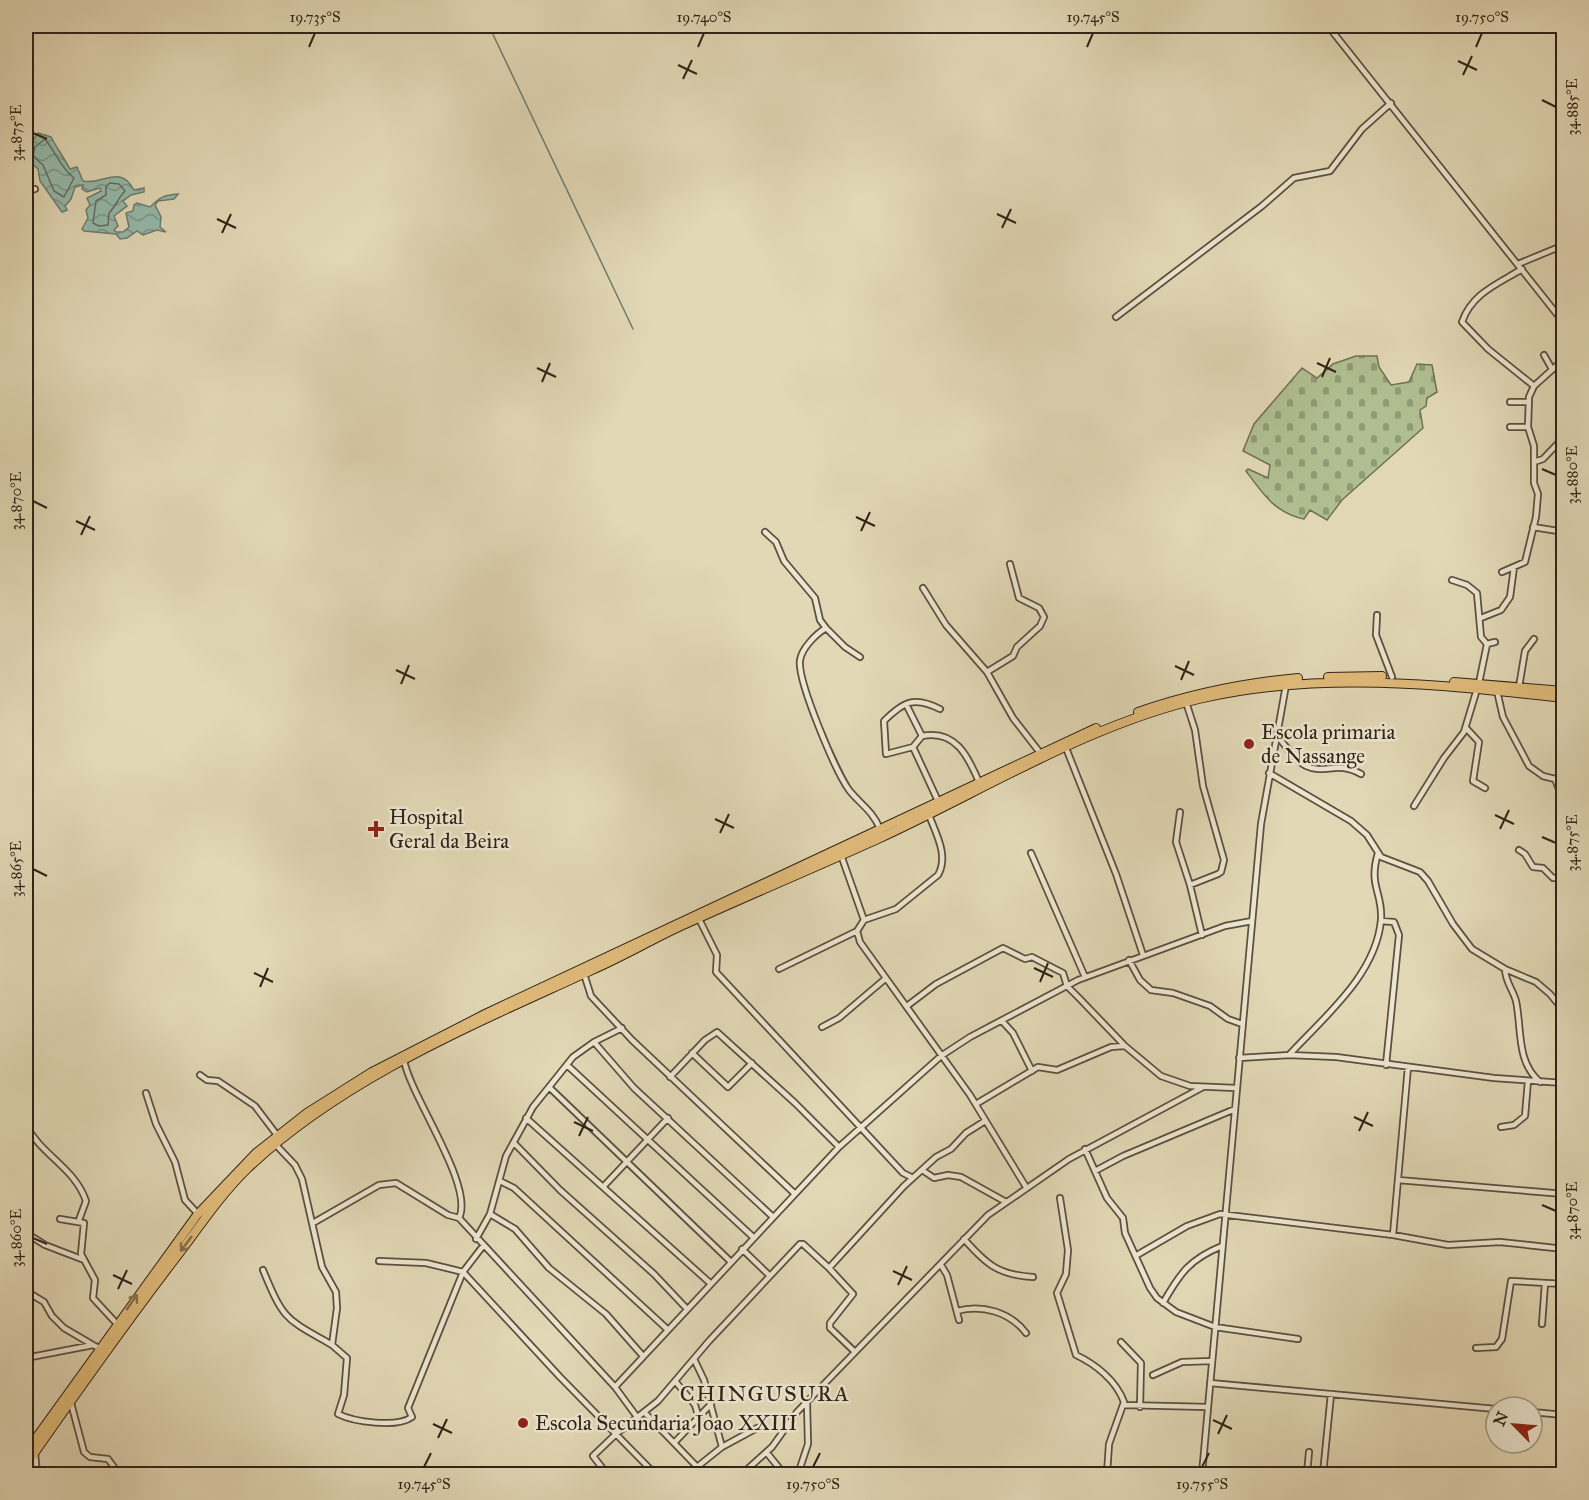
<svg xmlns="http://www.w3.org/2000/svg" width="1589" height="1500" viewBox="0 0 1589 1500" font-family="'IM FELL Great Primer',serif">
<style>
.cemetery{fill:url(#cemetery-stones);stroke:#707154;stroke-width:1.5}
.water{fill:url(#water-waves);stroke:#6d7e70;stroke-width:1.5}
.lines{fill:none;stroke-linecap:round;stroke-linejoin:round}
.shore{stroke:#626e61;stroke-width:1.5}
.stream{stroke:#6d7e70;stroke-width:1.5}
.minor-casing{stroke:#5c503f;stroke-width:8}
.highway-casing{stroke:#302317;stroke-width:10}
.minor{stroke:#ece6d0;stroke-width:4.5}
.highway{stroke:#e1bc7b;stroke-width:8}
.oneway{stroke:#887049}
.ticks{fill:none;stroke:#302317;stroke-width:2}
.poi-dot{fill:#8f2418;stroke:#ece6d0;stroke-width:2}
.labels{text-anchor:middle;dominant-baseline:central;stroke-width:5;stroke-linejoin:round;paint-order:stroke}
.poi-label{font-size:21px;fill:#302317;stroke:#ece6d0;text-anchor:start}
.neighbourhood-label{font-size:22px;letter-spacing:1.5px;fill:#302317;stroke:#ece6d0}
.neatline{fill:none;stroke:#302317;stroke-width:2}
.ticks-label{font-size:15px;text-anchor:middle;fill:#302317}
</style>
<defs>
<pattern id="cemetery-stones" width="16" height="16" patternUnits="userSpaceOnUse" patternTransform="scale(1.5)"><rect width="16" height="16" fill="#b0bf91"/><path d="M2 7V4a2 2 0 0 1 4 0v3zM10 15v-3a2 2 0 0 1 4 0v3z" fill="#909b75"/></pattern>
<pattern id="water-waves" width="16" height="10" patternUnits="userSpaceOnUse" patternTransform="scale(1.5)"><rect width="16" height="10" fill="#95baab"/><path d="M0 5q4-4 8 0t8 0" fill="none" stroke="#7a978a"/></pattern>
</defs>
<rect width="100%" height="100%" fill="#e2d8b6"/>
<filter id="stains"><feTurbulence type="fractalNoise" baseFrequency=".00333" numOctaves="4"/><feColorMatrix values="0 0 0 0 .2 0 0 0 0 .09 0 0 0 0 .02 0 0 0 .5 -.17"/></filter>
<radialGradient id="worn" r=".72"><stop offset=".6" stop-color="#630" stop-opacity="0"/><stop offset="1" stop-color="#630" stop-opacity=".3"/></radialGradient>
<path class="cemetery" d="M1356 356H1377L1379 367 1391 385 1409 382 1417 364 1432 365 1437 392 1427 398 1426 406 1420 410 1423 428 1342 500 1327 520 1310 510 1304 519C1275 513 1263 494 1246 471L1248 469 1268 478 1270 465 1243 451 1254 424 1302 368 1317 378 1333 364Z"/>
<path class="water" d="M38 133 51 137C57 148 64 158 70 169L77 167 83 181C102 186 120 163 134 190L144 188V192L131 195 123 201 127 206 114 216 118 226 114 230 116 232H123L129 227 126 213 133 211 134 205 137 203 150 207C160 197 164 195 178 194L174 199 158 201 155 205 161 217 160 227 166 232 157 230 143 235 137 231 127 238 120 239 116 234 84 231 82 229 88 218 86 210 90 205 87 198 101 191 100 188 87 192 82 189 83 185 75 187 71 199 65 206 67 210 62 212 40 181 38 169 26 158 29 145Z"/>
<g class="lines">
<path class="shore" d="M45 139C56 153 61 168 74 178L64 197 54 191 43 165 33 156 35 147Z
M110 183 119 184 125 191C118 198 116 206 109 213L108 225 99 226 93 223 96 201 106 195V186Z"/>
<path class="stream" d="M489 26 633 329"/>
<defs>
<path id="minor" d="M1328 26 1564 323
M26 179 32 190 35 189
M1518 264 1564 245
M1522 269C1498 284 1472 293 1462 322L1488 349 1534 386
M1116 317 1262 206 1294 178 1330 171 1362 129 1391 103
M1544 355 1552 369
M1510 402H1529
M1510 427H1528
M1534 462 1543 459 1564 437
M1533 527 1558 531
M765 532 776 542 784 561 815 598 820 620 826 628 845 647 860 657
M1502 572 1525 562 1536 517 1538 494 1534 483V446L1528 427 1529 397 1534 386 1564 359
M1452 580 1467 585 1477 593 1481 637 1487 644
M923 588 946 625 987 672 1013 718 1041 754
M1377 615 1376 635 1392 677
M1481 618 1501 610 1510 597 1514 567
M826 628C816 634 802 648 800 660 797 681 836 772 849 790 860 804 873 811 880 829
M987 672 1013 656 1017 647 1040 626 1044 617 1039 608 1019 598 1010 564
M1479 683 1487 644 1495 642
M1519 687 1525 651 1534 639
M1497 691 1503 717 1529 766 1543 776 1555 779 1564 802
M1186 702 1195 730 1203 786 1224 860 1221 872 1218 874 1190 885
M906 704 922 736 913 747 938 801
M1466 728 1479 742 1473 781 1485 788
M1276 735C1285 744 1294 760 1306 766 1325 775 1337 760 1361 774
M922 736C955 729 968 756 979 782
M913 747 886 754 884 721C904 701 915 696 940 709
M1066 748 1116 874 1143 955
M1269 773 1351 821 1367 835 1381 857 1420 872 1428 881 1453 924 1472 949 1505 969 1536 982 1550 994 1564 1011
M1555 779 1564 774
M1414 806 1444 758 1464 732 1477 689
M1180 812 1176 842 1190 885 1202 935
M1519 850 1525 854 1533 867 1543 868 1553 878H1564
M1031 853 1085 977
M841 855 864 920 857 931 860 942 970 1095 1026 1187
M699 919 717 955 716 972 903 1173 913 1178
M864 920 896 909 938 875C949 856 936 834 929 815
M1381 921 1394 922 1399 935 1386 1065
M1129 960 1140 980 1151 990 1173 993 1210 1006 1228 1019 1242 1024
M779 969 857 931
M1505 969C1505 981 1513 990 1516 1001 1522 1029 1516 1062 1540 1082
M584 974 591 996 632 1040 794 1193
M907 1006 936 984 1003 948 1025 959 1032 957 1063 973 1067 986 1080 999 1125 1046 1161 1076 1190 1086 1236 1088
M1002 1021 1013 1033 1032 1071
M822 1027 839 1018 885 979
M594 1042 634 1088 773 1217
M692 1053 728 1087 752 1063
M1289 1055C1324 1017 1376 975 1381 920 1383 892 1368 887 1378 853
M1239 1058 1289 1055 1336 1057 1494 1078 1564 1083
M404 1060C410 1096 475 1186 459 1218
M567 1065 753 1237
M200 1075 207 1080 218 1081 255 1106 277 1135
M670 1077 705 1040 717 1032 795 1103 839 1147
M550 1088 730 1261
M146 1093 156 1124 175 1162 185 1200 198 1214
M976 1104 1038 1067 1057 1070 1111 1047 1124 1046
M526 1118 710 1283
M26 1125C41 1155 75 1168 86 1201L79 1220
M1501 1127 1514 1125 1525 1116 1528 1081
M514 1143 560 1190 654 1274 687 1309
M276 1145 295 1165 302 1179 322 1267 336 1292 337 1308 332 1345 347 1358 344 1395 338 1414C354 1422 397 1428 412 1417L408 1408 463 1272 483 1246
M1085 1149 1107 1198 1123 1218 1125 1233 1150 1288 1157 1298 1176 1312 1215 1327 1298 1339
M922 1170 934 1178 948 1175 961 1177 1006 1202
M1095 1171 1123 1156 1235 1109
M1398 1180 1564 1194
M500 1181 514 1188 667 1329
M603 1187 668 1118
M1060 1198 1068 1250 1066 1274 1057 1293 1076 1355C1095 1364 1116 1380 1124 1402L1109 1444 1107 1474
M490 1214 515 1229 549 1268 606 1314 643 1356
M60 1219 84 1223 81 1254 95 1280 93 1298 117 1324
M313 1223 379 1185 396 1183 448 1215 459 1218 615 1387 637 1417
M26 1233 45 1245 84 1260
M1393 1235 1408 1067
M476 1239 490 1214 506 1156 533 1107 573 1057 594 1042 622 1028
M964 1239C986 1264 998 1275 1033 1277
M742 1249 770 1276
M1137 1255 1187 1226 1220 1214 1393 1235 1448 1245 1500 1242 1564 1249
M379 1261 426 1263 463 1272 560 1377 655 1474
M941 1265 947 1275 959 1320
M263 1270C284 1321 285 1318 332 1345
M26 1291 44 1302 52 1316 64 1328 93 1345
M1163 1303C1180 1273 1190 1259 1222 1246
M957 1311C982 1304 1010 1312 1026 1333
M1542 1324 1545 1283
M1121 1342 1141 1363 1140 1407
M1476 1348 1496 1347 1502 1339 1511 1281 1564 1284
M854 1351 830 1328V1323L853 1294 829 1268 904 1186 936 1157 951 1149 966 1133 985 1121
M26 1358 93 1345 101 1349
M694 1359 704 1380 722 1447
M1153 1375 1182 1362 1212 1361
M675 1381 695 1405 698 1415
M1210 1383 1496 1409
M615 1387 839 1147 941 1056 970 1037 1078 980 1225 926 1252 921
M71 1403 84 1452 90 1457 108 1459 119 1474
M1124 1405 1208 1407
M644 1412 704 1474
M1532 1412 1564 1415
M674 1443 711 1404
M35 1453 37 1474
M767 1453 784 1474
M697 1467 722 1447 757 1428
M607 1474 593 1456 616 1434 658 1401 709 1341 800 1244H803L829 1268
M742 1474 772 1447 797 1412 988 1215 1069 1159 1203 1087
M798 1474 808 1444 807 1402
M1202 1474 1261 824 1286 685
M1307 1474 1309 1452
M1323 1474 1331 1394"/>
<path id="highway" d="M1328 677 1382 676
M1454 682 1564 691
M1138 712C1190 694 1243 683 1298 678
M26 1452 197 1215 256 1153 307 1113 372 1072 487 1013 1096 728
M26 1465C74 1396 123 1327 174 1260 198 1229 220 1195 248 1168 345 1077 473 1025 592 970 622 957 651 940 681 926 747 896 814 868 880 838 986 789 1089 724 1203 698 1323 671 1443 685 1564 698"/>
</defs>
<use href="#minor" class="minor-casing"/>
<use href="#highway" class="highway-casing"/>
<use href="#minor" class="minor"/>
<use href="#highway" class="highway"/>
</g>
<defs><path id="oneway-shaft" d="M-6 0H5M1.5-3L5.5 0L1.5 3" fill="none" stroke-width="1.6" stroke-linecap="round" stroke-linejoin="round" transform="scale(1.5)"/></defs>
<g class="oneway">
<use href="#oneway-shaft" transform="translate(186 1244) rotate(127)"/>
<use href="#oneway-shaft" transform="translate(132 1302) rotate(-55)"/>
</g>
<path class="ticks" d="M309 47 315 33M698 47 704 33M1087 47 1093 33M1476 47 1482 33M1458 61 1477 70M678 65 697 74M1463 75 1472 56M683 79 692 60M1542 100 1556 107M33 133 47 139M997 214 1016 223M217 219 236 228M1002 228 1011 209M222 233 231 214M1317 363 1336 372M537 368 556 377M1322 377 1330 358M542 382 550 363M1542 469 1556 475M33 501 47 508M856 517 875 526M76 521 95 530M861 531 870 512M81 535 90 516M1175 666 1194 675M396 670 415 679M1181 680 1189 661M401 684 409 665M1495 815 1514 824M715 819 734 828M1500 829 1509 810M720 833 729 814M1542 837 1556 843M33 869 47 876M1034 968 1053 977M254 973 273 982M1040 982 1048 963M260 987 268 968M1354 1117 1373 1126M574 1122 593 1131M1359 1131 1368 1112M579 1136 588 1117M1542 1205 1556 1211M33 1238 47 1244M893 1271 912 1280M113 1275 132 1284M898 1285 907 1266M118 1289 127 1270M1213 1420 1232 1429M433 1424 452 1433M1218 1434 1227 1415M438 1438 447 1419M424 1467 431 1453M813 1467 820 1453M1202 1467 1209 1453"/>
<g class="poi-dot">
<circle cx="1249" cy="744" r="6"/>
<path d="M373 820h6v6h6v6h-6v6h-6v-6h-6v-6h6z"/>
<circle cx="523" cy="1423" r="6"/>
</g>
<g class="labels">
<g class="poi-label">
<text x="1261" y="732">Escola primaria<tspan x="1261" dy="24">de Nassange</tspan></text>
<text x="389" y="817">Hospital<tspan x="389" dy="24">Geral da Beira</tspan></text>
<text x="535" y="1423">Escola Secundaria Joao XXIII</text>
</g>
<g class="neighbourhood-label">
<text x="765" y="1393">CHINGUSURA</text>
</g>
</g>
<rect width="1589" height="1500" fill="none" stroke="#e2d8b6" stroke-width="66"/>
<g transform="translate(1514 1425) rotate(295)"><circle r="28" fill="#ece6d0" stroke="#a19886" stroke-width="1.5"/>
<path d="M0-4.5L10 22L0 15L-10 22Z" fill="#8f2418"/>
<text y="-9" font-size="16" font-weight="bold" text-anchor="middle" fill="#302317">N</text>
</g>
<rect x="33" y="33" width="1523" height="1434" class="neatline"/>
<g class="ticks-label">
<text x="315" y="22">19.735°S</text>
<text x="704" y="22">19.740°S</text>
<text x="1093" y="22">19.745°S</text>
<text x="1482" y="22">19.750°S</text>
<text transform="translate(1572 107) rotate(-90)" y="5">34.885°E</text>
<text transform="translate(16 133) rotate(-90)" y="5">34.875°E</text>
<text transform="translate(1572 475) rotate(-90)" y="5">34.880°E</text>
<text transform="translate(16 501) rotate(-90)" y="5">34.870°E</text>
<text transform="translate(1572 843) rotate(-90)" y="5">34.875°E</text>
<text transform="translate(16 869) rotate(-90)" y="5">34.865°E</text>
<text transform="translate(1572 1211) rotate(-90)" y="5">34.870°E</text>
<text transform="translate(16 1238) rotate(-90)" y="5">34.860°E</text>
<text x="424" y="1489">19.745°S</text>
<text x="813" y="1489">19.750°S</text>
<text x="1202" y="1489">19.755°S</text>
</g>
<rect width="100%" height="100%" filter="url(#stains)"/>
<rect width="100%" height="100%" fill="url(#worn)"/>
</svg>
